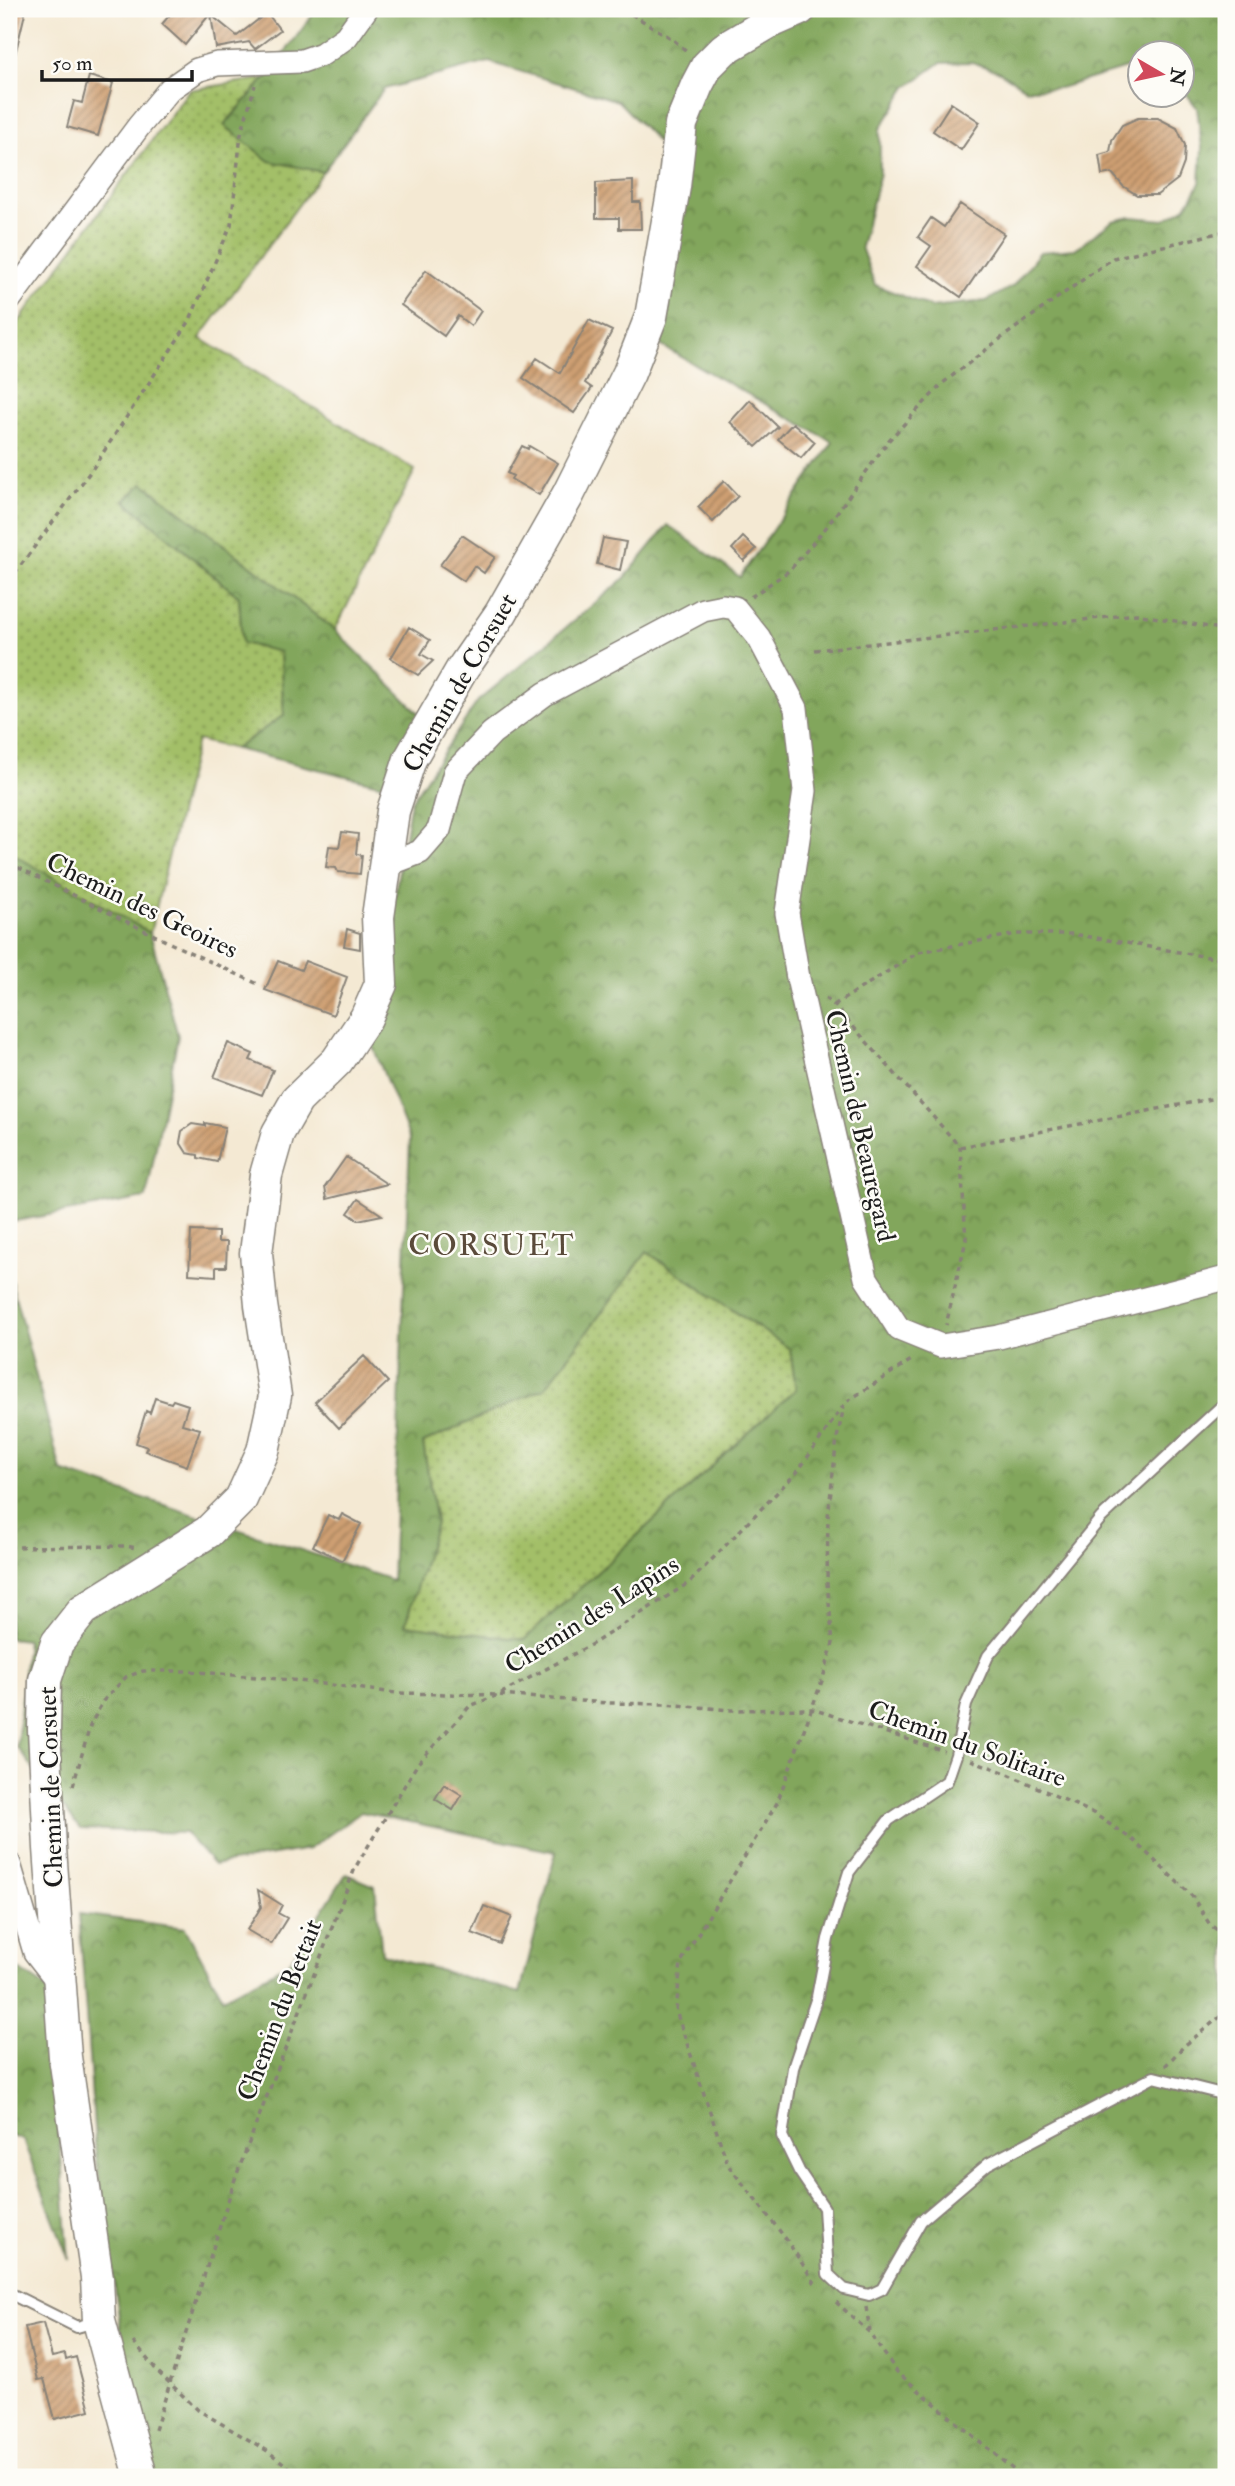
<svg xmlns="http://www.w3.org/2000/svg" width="1235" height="2486" viewBox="0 0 1235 2486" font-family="'IM FELL Double Pica',serif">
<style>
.grass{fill:url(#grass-dots);stroke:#606e42;stroke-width:2}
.forest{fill:url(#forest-crowns);stroke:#4f613c;stroke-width:2;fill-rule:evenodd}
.building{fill:url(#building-hatch)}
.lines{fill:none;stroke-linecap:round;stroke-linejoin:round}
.lane-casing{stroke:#888278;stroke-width:14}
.street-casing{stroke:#888278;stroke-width:26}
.secondary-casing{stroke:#888278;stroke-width:35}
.path{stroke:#888278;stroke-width:3.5;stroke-dasharray:5 5;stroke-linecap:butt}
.lane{stroke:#fff;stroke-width:10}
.street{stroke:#fff;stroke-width:23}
.secondary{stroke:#fff;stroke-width:32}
.labels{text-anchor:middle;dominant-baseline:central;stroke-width:5;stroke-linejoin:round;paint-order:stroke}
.street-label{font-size:26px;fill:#1c1c1c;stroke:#fdfcf7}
.quarter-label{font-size:30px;letter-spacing:2px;fill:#5a4a3a;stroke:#fdfcf7}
</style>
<defs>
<pattern id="grass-dots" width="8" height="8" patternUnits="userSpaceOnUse" patternTransform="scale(1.75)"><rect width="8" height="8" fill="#a3bf67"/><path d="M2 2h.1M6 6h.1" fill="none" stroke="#849a54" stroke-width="1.8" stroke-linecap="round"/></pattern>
<pattern id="forest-crowns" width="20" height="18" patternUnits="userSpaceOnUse" patternTransform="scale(1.75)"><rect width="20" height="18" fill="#82a65c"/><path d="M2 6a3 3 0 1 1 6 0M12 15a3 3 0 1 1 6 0" fill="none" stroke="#6a864b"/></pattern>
<pattern id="building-hatch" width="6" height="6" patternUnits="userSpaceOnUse" patternTransform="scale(1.75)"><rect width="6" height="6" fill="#ce9f72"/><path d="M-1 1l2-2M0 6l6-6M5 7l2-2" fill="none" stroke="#a6815d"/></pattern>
</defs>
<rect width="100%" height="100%" fill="#fdfcf7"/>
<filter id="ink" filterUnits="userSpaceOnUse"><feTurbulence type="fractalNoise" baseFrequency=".0143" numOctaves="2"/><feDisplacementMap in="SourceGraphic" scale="14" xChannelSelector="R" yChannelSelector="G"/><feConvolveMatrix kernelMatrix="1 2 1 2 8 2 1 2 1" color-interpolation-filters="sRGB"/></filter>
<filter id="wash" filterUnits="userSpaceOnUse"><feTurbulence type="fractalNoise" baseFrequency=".00686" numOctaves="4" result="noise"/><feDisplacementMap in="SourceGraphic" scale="28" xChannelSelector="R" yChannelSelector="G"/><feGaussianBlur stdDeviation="1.57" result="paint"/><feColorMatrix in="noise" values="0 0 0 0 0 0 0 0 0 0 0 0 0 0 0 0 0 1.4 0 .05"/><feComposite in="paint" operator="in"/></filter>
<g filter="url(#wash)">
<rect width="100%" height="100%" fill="#f4e9d3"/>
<path class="grass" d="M266 78 224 125 269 160 323 172 200 338 415 470 335 630 143 484 125 500 239 597 242 643 280 652 284 715 235 749 197 740 150 933 9 852V335L189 90Z
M647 1252 790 1349 796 1389 524 1640 404 1625 436 1523 423 1443 545 1388Z"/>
<path class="forest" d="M317 9H1226V2477H142L96 2156 79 1914 185 1928 223 1998 289 1963 346 1874 375 1886 382 1954 520 1993 556 1852 361 1812 309 1849 214 1865 185 1833 80 1829 17 1747 27 1640 9 1638V1273L61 1471 392 1580 410 1139 370 1039 411 801 478 701 624 579 668 525 740 577 833 442 644 336 677 162 618 101 489 62 384 89 323 172 269 161 224 125 266 78ZM1140 52H1182L1183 89 1197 108 1202 148 1200 183 1186 207 1164 220 1131 217 1113 221 1075 249 1040 252 1013 286 986 301 931 307 875 285 861 247 880 173V129L907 87 940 63 972 62 998 71 1027 89 1060 88 1129 67 1140 68ZM647 1252 790 1349 796 1389 524 1640 405 1625 436 1523 423 1443 545 1388Z
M143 483 335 630 423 717 383 785 235 749 284 715 280 652 242 643 239 597 125 501Z
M9 852 150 933 178 1036 146 1198 9 1222Z
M9 1963 48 1989 69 2260 23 2140 9 2135Z"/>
<g id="blocks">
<path class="building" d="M9 9H26L15 55 9 54Z
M175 9H214L185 45 162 24Z
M267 13 280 30 255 49 249 42 216 48 211 15 237 36Z
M89 76 113 83 98 136 67 127 74 101 82 103Z
M951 103 980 122 961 150 933 131Z
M1138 118H1158L1177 128 1185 145 1184 163 1178 179 1157 195H1137L1123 186 1112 173 1102 175 1099 155 1110 152 1112 140 1122 125Z
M633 181V202H640L641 229H619V218H596V183Z
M960 204 1004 234 961 297 917 266 931 246 918 237 931 218 944 227Z
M426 270 481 311 471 326 458 316 444 336 401 305Z
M589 320 612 331 585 383 592 388 574 413 523 378 537 358 560 373Z
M750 400 778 427 756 447 730 422Z
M793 423 815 442 801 458 778 439Z
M522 446 528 449 529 446 558 463 539 495 511 479 513 476 507 473Z
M724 481 738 496 713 522 698 507Z
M462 535 495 557 484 573 474 566 464 581 440 565Z
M743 537 756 549 744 561 732 549Z
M603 538 626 542 620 570 597 564Z
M409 627 430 640 421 654 433 661 418 675 391 658Z
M342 832 358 834 356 854 362 855 360 874 338 872 336 868 326 867 329 846 339 847Z
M347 929 360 933V949L344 946Z
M278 961 301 970 305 961 347 977 333 1015 265 990Z
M228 1043 253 1054 250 1060 273 1070 262 1095 214 1077Z
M205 1123 225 1127 217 1162 198 1158V1155L187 1153 180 1142 182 1131 192 1124 205 1126Z
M346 1157 387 1184 327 1199 325 1187Z
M358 1199 382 1215 358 1220 348 1213Z
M191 1231 218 1232V1242H227L226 1267H216V1276L189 1274Z
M364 1356 388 1382 339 1428 315 1402Z
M155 1398 171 1403 173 1400 188 1405 182 1424 200 1429 187 1466 145 1451 147 1447 136 1443 146 1411 150 1413Z
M342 1514 361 1524 342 1561 313 1546 328 1515 339 1520Z
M444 1784 462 1795 453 1810 435 1799Z
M258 1890 282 1905 278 1913 287 1918 271 1944 247 1930 261 1907Z
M484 1906 512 1917 500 1944 472 1933Z
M43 2323 52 2357 65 2354 66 2360 76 2357 90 2410 55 2419 44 2379 38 2380 25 2327Z"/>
</g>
</g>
<g filter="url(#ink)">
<use href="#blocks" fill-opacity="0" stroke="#888278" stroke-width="2"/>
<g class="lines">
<defs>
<path id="lane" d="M1226 1402 1101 1518 988 1656 966 1705 956 1755 947 1781 889 1820 849 1872 828 1939 817 1997 793 2068 782 2136 799 2171 824 2208 828 2274 844 2289 869 2295 882 2289 921 2221 988 2164 1154 2077 1226 2095
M9 2293 77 2327 95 2322"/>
<path id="street" d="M9 300 139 126 170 89 197 70 217 64 302 61 322 54 346 37 366 9
M386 865 420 852 439 830 455 772 492 733 545 694 703 610 723 606 735 608 759 638 796 708 805 791 787 913 798 978 866 1278 899 1329 941 1346 999 1337 1226 1278
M9 1864 35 1952 60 1984"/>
<path id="secondary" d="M141 2477 99 2321 97 2278 65 2057 50 1848 44 1730 45 1680 57 1643 83 1610 208 1532 241 1499 263 1451 275 1396 261 1305 256 1253 266 1175 278 1133 297 1100 337 1061 366 1018 381 984 378 917 393 811 410 759 461 671 501 613 568 495 629 373 651 317 674 187 681 124 697 85 707 66 724 49 768 23 800 9"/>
</defs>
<use href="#lane" class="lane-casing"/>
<use href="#street" class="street-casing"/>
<use href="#secondary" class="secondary-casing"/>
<path class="path" d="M623 9 671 38 688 52
M9 581 93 468 189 322 231 225 241 134 255 85
M751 597 790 570 828 525 889 440 943 383 996 342 1113 258 1226 231
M815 650 1136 614 1226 630
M9 863 172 944 258 984
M825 998 834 1005 960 1147 966 1240 946 1325
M834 1005 919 952 1017 934H1073L1226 960
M960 1147 1226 1096
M9 1547 126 1546 136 1548
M971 1760 1006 1773 1093 1813 1133 1840 1192 1896 1210 1925 1226 1936
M73 1786 90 1726 103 1701 126 1677 143 1671H187L291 1680 396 1693 498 1695 608 1703 665 1704 731 1710 812 1709 944 1751
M1165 2066 1184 2046 1226 2012
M815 2283 786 2239 728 2165 676 2011 681 1962 777 1803 823 1678 833 1643 827 1583 828 1517 837 1438 844 1407
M836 2302 870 2333 897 2372 1022 2477
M866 2307 870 2331
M133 2342 159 2373 198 2410 266 2450 302 2477
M155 2430 235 2179 355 1868 418 1763 470 1706 498 1695 594 1643 690 1582 798 1471 846 1402 913 1359"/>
<use href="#lane" class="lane"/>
<use href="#street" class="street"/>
<use href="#secondary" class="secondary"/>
</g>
</g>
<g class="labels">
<g class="street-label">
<text transform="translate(460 683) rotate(-60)">Chemin de Corsuet</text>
<text transform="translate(142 906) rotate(26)">Chemin des Geoires</text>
<text transform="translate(860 1126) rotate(77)">Chemin de Beauregard</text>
<text transform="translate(592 1615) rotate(-32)">Chemin des Lapins</text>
<text transform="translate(967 1744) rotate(20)">Chemin du Solitaire</text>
<text transform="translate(51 1787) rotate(-92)">Chemin de Corsuet</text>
<text transform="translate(280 2010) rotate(-69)">Chemin du Bettait</text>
</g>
<g class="quarter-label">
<text x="492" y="1245">CORSUET</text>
</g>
</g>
<rect width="1235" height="2486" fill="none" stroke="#fdfcf7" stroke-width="35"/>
<g transform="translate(1161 74) rotate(99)"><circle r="33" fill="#fdfcf7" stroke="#a3a29f" stroke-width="2"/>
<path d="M0-5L12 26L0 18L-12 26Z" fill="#d1495b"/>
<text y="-10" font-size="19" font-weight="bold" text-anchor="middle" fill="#1c1c1c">N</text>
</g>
<path d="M42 70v10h150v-10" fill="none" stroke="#1c1c1c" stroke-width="3.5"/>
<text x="52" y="70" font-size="21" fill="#1c1c1c" stroke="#fdfcf7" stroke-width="5" paint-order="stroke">50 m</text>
</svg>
